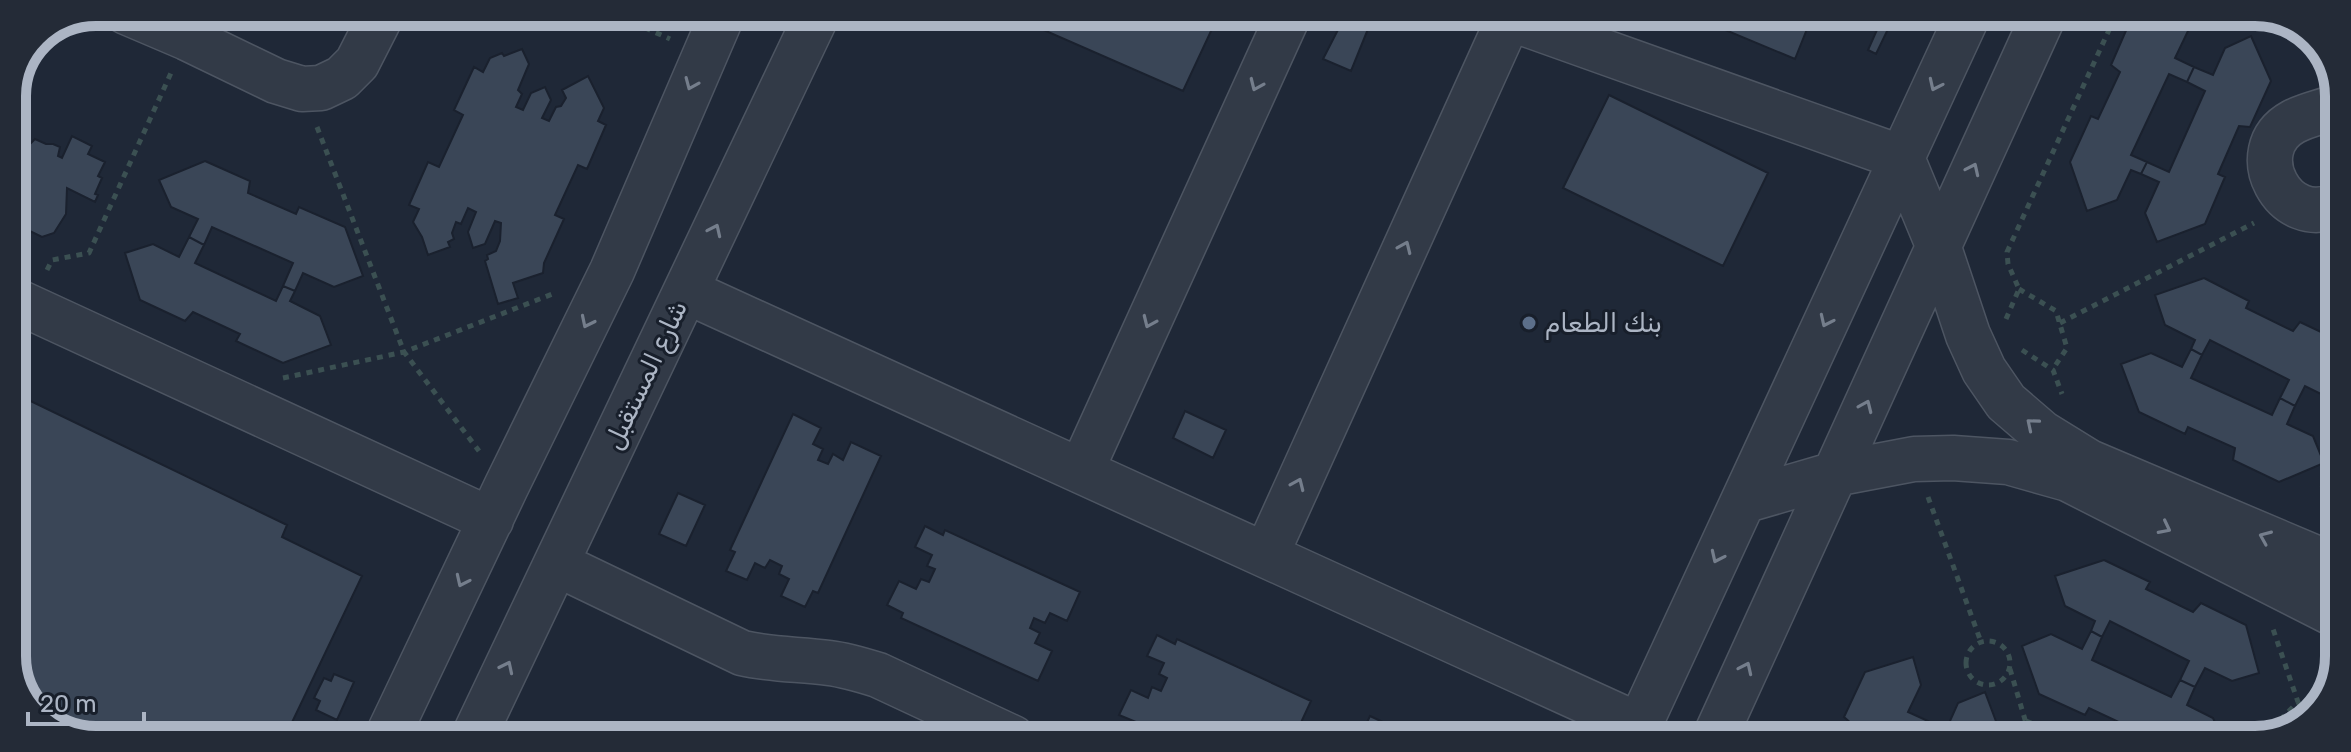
<svg xmlns="http://www.w3.org/2000/svg" width="2351" height="752" viewBox="0 0 2351 752" font-family="Rubik,Cairo,sans-serif">
<style>
.building{fill:#3a4657;stroke:#1a212e;stroke-width:2}
.lines{fill:none;stroke-linecap:round;stroke-linejoin:round}
.minor-casing{stroke:#4d5562;stroke-width:47}
.path{stroke:#3b5052;stroke-width:5;stroke-dasharray:6 6;stroke-linecap:butt}
.minor{stroke:#323a47;stroke-width:44}
.oneway{stroke:#757e8c}
.service-dot{fill:#5c6f8a;stroke:#181f2b;stroke-width:3}
.labels{text-anchor:middle;dominant-baseline:central;stroke-width:6;stroke-linejoin:round;paint-order:stroke}
.poi-label{font-size:26px;fill:#acb5c4;stroke:#181f2b;text-anchor:start}
.street-label{font-size:26px;fill:#acb5c4;stroke:#181f2b}
.rim{fill:none;stroke:#acb5c4;stroke-width:10}
</style>
<rect width="100%" height="100%" fill="#1f2837"/>
<path class="building" d="M279 12H323L317 25 301 18 297 25 277 16Z
M492 13H527L520 27Z
M1015 13H1143L1151 17 1153 13 1219 14 1183 91 1014 17Z
M1687 14H1813L1795 59Z
M2143 15H2182L2188 31 2175 58 2194 67 2187 82 2169 74 2131 155 2147 162 2141 174 2131 170 2117 200 2087 211 2070 162 2091 116 2098 119 2120 72 2111 65 2131 19Z
M1343 20 1368 29 1351 71 1323 59Z
M1880 23 1889 27 1876 54 1868 50Z
M2251 36 2271 81 2250 127 2239 126 2218 174 2225 177 2205 224 2157 242 2145 213 2159 182 2141 174 2147 162 2169 172 2205 91 2187 82 2194 67 2213 75 2225 48Z
M522 49 529 64 518 90 522 94 516 107 523 110 531 93 545 87 551 100 542 118 549 121 556 107 561 106 566 98 562 90 588 76 604 108 598 121 606 125 587 169 578 165 555 215 564 219 544 263 543 273 513 283 518 298 498 304 485 261 488 259 487 255 496 251 500 241 501 223 495 221 485 244 473 248 468 232 476 212 468 208 461 224 456 222 452 233 454 239 448 242 450 247 428 255 422 237 413 222 419 209 409 205 428 162 439 167 463 115 454 110 474 67 483 72 490 58 502 53 504 56Z
M1609 95 1768 173 1723 266 1563 188Z
M12 133 31 143 35 139 46 144H53L60 147 58 156 62 158 72 136 92 146 88 154 105 162 98 176 102 178 95 194 98 195 95 202 67 188 66 214 54 233 42 237 30 231 27 236 15 230 12 233V198L14 193 12 188Z
M205 161 250 181 248 193 296 214 299 207 345 227 363 276 334 287 303 273 295 291 283 286 293 263 212 227 204 245 189 237 198 219 171 207 159 180Z
M189 237 204 245 195 263 276 301 283 286 295 291 290 301 320 316 331 345 283 363 236 341 240 334 193 312 185 321 140 300 125 253 153 244 179 257Z
M2204 278 2249 301 2246 308 2293 331 2300 322 2338 340 2337 397 2331 399 2305 386 2295 406 2280 398 2289 380 2210 340 2202 355 2191 349 2195 340 2165 325 2155 295Z
M2191 349 2202 355 2191 378 2272 415 2280 398 2295 406 2287 424 2313 436 2324 463 2279 482 2233 460 2235 448 2188 427 2185 434 2139 412 2121 364 2151 353 2182 367Z
M12 392 287 525 282 537 362 576 285 737H74L30 707 12 662Z
M1185 411 1226 430 1213 458 1173 438Z
M793 414 821 428 813 444 823 449 818 460 828 464 833 454 843 460 851 442 881 456 818 593 813 591 805 607 781 596 789 579 779 574 782 566 770 560 765 568 755 563 747 580 726 571 735 552 730 550Z
M678 493 705 505 686 546 659 534Z
M925 526 943 535 945 530 1080 592 1067 621 1050 613 1045 623 1034 618 1030 628 1040 633 1035 643 1052 651 1038 681 901 618 903 613 887 605 899 581 916 589 921 579 929 582 935 569 927 566 932 555 915 547Z
M2104 560 2150 582 2146 589 2193 612 2201 603 2246 625 2259 673 2232 681 2205 668 2195 687 2180 680 2189 661 2110 621 2102 637 2091 631 2095 621 2065 606 2055 576Z
M2091 631 2102 637 2092 660 2171 697 2180 680 2195 687 2187 705 2213 718 2223 740H2134L2136 730 2089 708 2085 715 2039 694 2022 646 2051 634 2082 649Z
M1157 635 1175 644 1177 639 1311 701 1298 729 1282 722 1277 732 1266 727 1262 737 1266 739 1158 738 1133 727 1136 722 1119 715 1131 690 1148 698 1152 687 1161 691 1167 678 1159 674 1164 663 1147 656Z
M1913 657 1921 685 1908 712 1928 721 1920 737 1902 727 1896 740 1846 739 1853 725 1844 717 1865 672Z
M334 674 354 682 337 720 316 710 320 701 314 698 324 678 331 681Z
M1985 692 2003 740H1926L1920 737 1928 721 1946 730 1958 703Z
M1370 716 1398 729 1393 739H1359Z"/>
<g class="lines">
<defs>
<path id="minor" d="M126 12 187 38 276 81 302 89 321 88 342 78 357 63 383 12
M1509 18 1902 158 1938 245 1968 335 1984 370 2006 402 2042 433 2089 462 2337 567
M2335 107C2322 112 2306 115 2293 122 2242 150 2284 232 2338 204
M686 291 1640 726
M12 299 491 520
M1081 471 1289 14
M1743 501 1835 474 1914 459 1953 458 2008 462 2068 479 2336 615
M1266 555 1511 14
M557 564 742 653C772 660 800 659 829 663 846 665 862 670 878 675L1013 738
M387 737 506 487 612 271 723 13
M473 738 818 13
M1633 739 1968 15
M1714 739 2044 15"/>
</defs>
<use href="#minor" class="minor-casing"/>
<path class="path" d="M612 13 670 39
M2228 15 2256 26
M317 127 404 352 479 451
M2327 247 2338 270
M47 270 52 260 89 253 171 73
M2019 289 2056 311 2067 348 2053 369
M2006 319 2019 289 2008 264 2007 252 2115 17 2119 15
M2060 323 2254 223
M2022 350 2053 370 2062 394
M283 378 404 352 555 293
M2322 485 2337 520
M1928 497 1981 642
M1966 663a22 22 0 1 1 44 0a22 22 0 1 1-44 0Z
M2010 669 2031 740
M2298 702 2308 720
M2026 721 2070 740
M2263 737 2298 702 2273 629"/>
<use href="#minor" class="minor"/>
</g>
<defs><path id="oneway-chevron" d="M-2-3.5L2.5 0L-2 3.5" fill="none" stroke-width="1.6" stroke-linecap="round" stroke-linejoin="round" transform="scale(2)"/></defs>
<g class="oneway">
<use href="#oneway-chevron" transform="translate(691 84) rotate(113)"/>
<use href="#oneway-chevron" transform="translate(1256 85) rotate(114)"/>
<use href="#oneway-chevron" transform="translate(1935 85) rotate(115)"/>
<use href="#oneway-chevron" transform="translate(1973 169) rotate(-65)"/>
<use href="#oneway-chevron" transform="translate(715 230) rotate(-65)"/>
<use href="#oneway-chevron" transform="translate(1405 247) rotate(-66)"/>
<use href="#oneway-chevron" transform="translate(1826 321) rotate(115)"/>
<use href="#oneway-chevron" transform="translate(587 322) rotate(116)"/>
<use href="#oneway-chevron" transform="translate(1149 322) rotate(114)"/>
<use href="#oneway-chevron" transform="translate(1866 406) rotate(-66)"/>
<use href="#oneway-chevron" transform="translate(2032 424) rotate(-140)"/>
<use href="#oneway-chevron" transform="translate(1298 484) rotate(-66)"/>
<use href="#oneway-chevron" transform="translate(2165 528) rotate(27)"/>
<use href="#oneway-chevron" transform="translate(2265 537) rotate(-157)"/>
<use href="#oneway-chevron" transform="translate(1717 557) rotate(115)"/>
<use href="#oneway-chevron" transform="translate(462 581) rotate(115)"/>
<use href="#oneway-chevron" transform="translate(507 667) rotate(-64)"/>
<use href="#oneway-chevron" transform="translate(1746 668) rotate(-65)"/>
</g>
<circle class="service-dot" cx="1529" cy="323" r="8"/>
<g class="labels">
<g class="poi-label">
<text x="1545" y="323">بنك الطعام</text>
</g>
<g class="street-label">
<text transform="translate(646 375) rotate(-65)">شارع المستقبل</text>
</g>
</g>
<path d="M0 0H2351V752H0ZM96 26H2255A70 70 0 0 1 2325 96V656A70 70 0 0 1 2255 726H96A70 70 0 0 1 26 656V96A70 70 0 0 1 96 26Z" fill="#242b37" fill-rule="evenodd"/>
<path class="rim" d="M96 26H2255A70 70 0 0 1 2325 96V656A70 70 0 0 1 2255 726H96A70 70 0 0 1 26 656V96A70 70 0 0 1 96 26Z"/>
<path d="M28 712v12h116v-12" fill="none" stroke="#acb5c4" stroke-width="4"/>
<text x="40" y="712" font-size="24" fill="#acb5c4" stroke="#181f2b" stroke-width="6" paint-order="stroke">20 m</text>
</svg>
